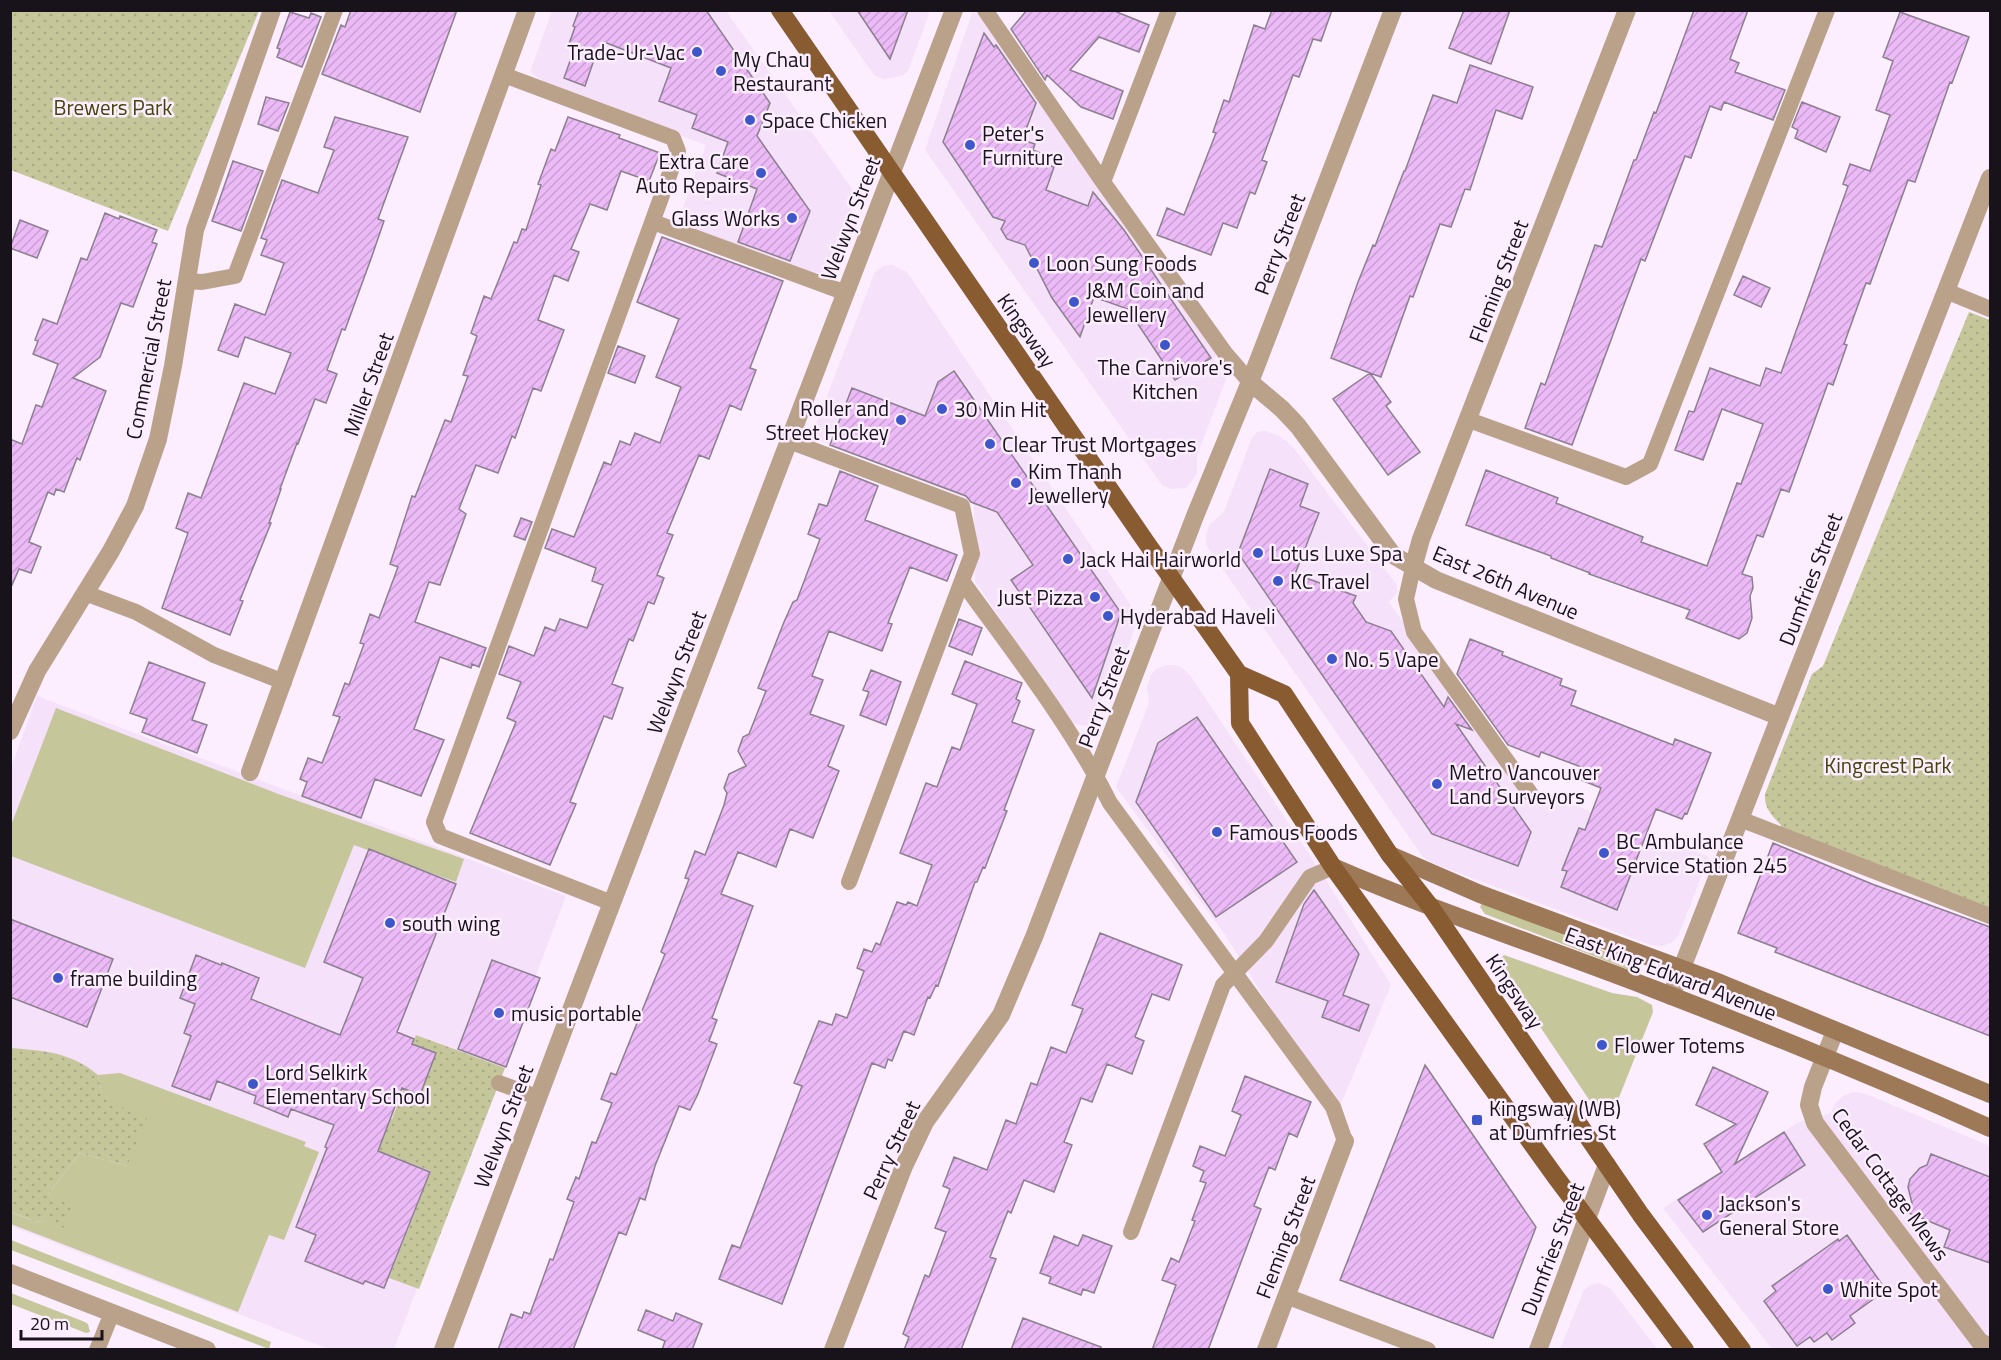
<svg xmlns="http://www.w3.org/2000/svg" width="2001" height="1360" viewBox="0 0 2001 1360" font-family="'Titillium Web',sans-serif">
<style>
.built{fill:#f5e1f9}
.green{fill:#c5c79b}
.park{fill:url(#park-dots)}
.building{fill:url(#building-hatch);stroke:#8c7f8f;stroke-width:1.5}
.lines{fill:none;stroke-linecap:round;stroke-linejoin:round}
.service{stroke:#baa18a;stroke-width:16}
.minor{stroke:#baa18a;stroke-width:18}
.secondary{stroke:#9d7957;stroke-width:18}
.primary{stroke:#885c30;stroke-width:18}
.poi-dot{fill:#3d57ca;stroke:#fcedff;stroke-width:2}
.labels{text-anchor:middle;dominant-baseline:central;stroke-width:5;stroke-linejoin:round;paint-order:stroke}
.poi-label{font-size:21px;fill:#18131a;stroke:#fcedff;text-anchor:start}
.park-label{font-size:21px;fill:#45450a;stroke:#fcedff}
.street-label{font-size:21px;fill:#18131a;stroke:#fcedff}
</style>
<defs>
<pattern id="park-dots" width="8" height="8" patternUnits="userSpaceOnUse" patternTransform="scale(1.5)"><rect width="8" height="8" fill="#c5c79b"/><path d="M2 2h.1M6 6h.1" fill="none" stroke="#a8aa85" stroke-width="1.8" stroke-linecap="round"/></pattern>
<pattern id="building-hatch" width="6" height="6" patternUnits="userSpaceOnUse" patternTransform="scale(1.5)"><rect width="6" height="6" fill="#ebbaf7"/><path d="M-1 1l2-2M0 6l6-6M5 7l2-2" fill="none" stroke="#c99fd3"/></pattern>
</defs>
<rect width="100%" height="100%" fill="#fcedff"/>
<path class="built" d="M552 11H726L852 189 855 200 852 208 826 272 809 274 677 224 706 145 552 87 530 72Z
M829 11H930L908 71 902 76 884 79 874 75Z
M972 13 980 14 1220 345 1214 360 1226 379 1197 456V474L1186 488 1171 489 1162 485 925 150Z
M892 265 907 272 1136 613 1137 621 1127 651 1117 660 1095 719 1086 726 1072 723 975 581 974 502 811 437 875 272 883 266Z
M1266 431 1281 437 1292 446 1397 585V592L1389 602 1529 804 1540 792 1709 857 1678 936 1672 942 1662 946 1651 945 1435 864 1423 857 1206 545V535L1210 524 1224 512 1251 440 1257 432Z
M1165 665H1174L1182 668 1190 675 1321 872 1391 985 1336 1116 1332 1107 1226 936 1116 787 1149 703 1147 688 1151 675 1155 670Z
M37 696 566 896 394 1349H329L11 1226 10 770Z
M1853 1092 1866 1094 1990 1146V1349H1772L1663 1208 1797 1123 1831 1113 1835 1104 1843 1096Z
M1599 1283 1608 1287 1614 1293 1657 1349H1560L1584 1290 1590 1285Z"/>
<path class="green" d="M56 708 281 795 464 859 456 882 354 845 305 968 11 856 10 828Z
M1482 903 1629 961 1641 968 1642 970 1632 971 1485 914 1480 907Z
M1504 955 1612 993 1637 997 1652 1005 1653 1012 1612 1115 1606 1117 1598 1113 1500 967V960Z
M120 1073 306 1142 304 1146 319 1152 284 1240 269 1235 238 1312 11 1224 10 1212 37 1222 47 1220 48 1194 80 1153 127 1166 101 1089 98 1075Z
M11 1240 271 1342 269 1349 11 1250Z
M11 1293 85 1322 88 1324 90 1332 86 1333 11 1304Z"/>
<path class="park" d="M10 11H259L168 231 11 170Z
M1969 312 1990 320V916L1778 834 1781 825C1771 815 1764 808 1765 794L1812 674 1823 666Z
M416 1035 505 1068 419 1289 389 1278 431 1171 371 1148 384 1116 392 1119 403 1090 396 1087Z
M11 1048C45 1051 71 1052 98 1075L101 1089 106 1100 147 1118 127 1166 80 1153 48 1194 73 1206 64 1228 47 1220 37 1222 11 1212Z"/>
<path class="building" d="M351 10H457L420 112 322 74 341 25 345 27Z
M579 10H706L770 103 757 136 810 211 790 261 738 242 757 189 717 173 728 142 692 128 697 115 659 101 671 68 604 42 599 55 596 54 585 86 564 78 575 47 569 44 575 27 573 26Z
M857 10H908L890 59Z
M1027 10H1112L1149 25 1139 52 1099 37 1070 70 1123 91 1113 119 1081 107 1047 75 1045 80 1011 29Z
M1272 10H1332L1321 41 1313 39 1299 77 1293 75 1262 160 1267 162 1255 194 1250 192 1237 228 1223 223 1211 255 1157 235 1167 208 1184 215 1216 133 1213 132 1224 100 1229 102 1254 25 1265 29Z
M1464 10H1510L1491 64 1449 48Z
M1694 10H1748L1730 59 1739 63 1735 72 1785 90 1773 120 1724 102 1721 110 1710 106 1691 158 1685 156 1645 261 1641 259 1572 445 1525 428 1541 383 1545 385 1595 245 1602 247 1634 160H1636L1654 112 1656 113Z
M290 12 309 18 311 13 321 17 302 67 277 57 280 49 277 48Z
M1900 12 1969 37 1952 83 1950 82 1915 182 1908 180 1870 284 1866 283 1844 344 1847 345 1833 385 1828 383 1789 492 1781 489 1763 537 1757 535 1742 574 1752 577 1753 588 1750 596 1752 618 1747 633 1739 639 1686 618 1690 610 1589 574 1590 573 1551 558V556L1466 525 1486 470 1558 498 1556 503 1643 537 1641 542 1707 566 1737 483 1741 484 1763 424 1722 409 1703 460 1675 450 1689 411 1694 412 1710 368 1760 386 1766 368 1781 373 1848 186 1843 184 1850 164 1870 171 1890 115 1876 110 1893 61 1883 57Z
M984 33 994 47 996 45 1036 103 1022 140 1035 144 1033 150 1045 155 1041 163 1054 167 1046 190 1088 206 1093 192 1124 230 1211 358 1175 380 1128 309 1094 297 1080 337 1052 298 1025 245 1007 239 1001 229 1005 221 993 217 943 142Z
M1470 65 1533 87 1522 119 1496 110 1470 190 1465 189 1451 227 1440 224 1413 297 1410 296 1381 377 1370 373 1391 402 1386 406 1420 452 1388 475 1333 399 1370 373 1331 358 1358 282 1373 245 1375 246 1404 171H1405L1433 95 1457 103Z
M266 97 289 103 278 131 258 124Z
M1802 102 1840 117 1826 152 1795 138 1798 130 1792 127Z
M335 117 408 137 378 219 384 221 372 256 345 330 342 329 327 370 337 374 326 403 315 399 298 444 297 443 280 489H281L269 523H271L240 600 243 601 230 635 162 608 188 533 176 528 188 493 201 498 244 383 275 394 291 353 245 337 238 357 218 350 235 304 265 315 284 263 261 255 267 240 261 238 282 180 318 193 334 150 324 147Z
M568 117 620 135 619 138 660 153 649 181 621 171 607 210 590 204 571 249 579 252 568 281 554 275 538 320 564 330 541 391 533 388 515 438 512 436 498 473 476 465 459 509 466 514 440 585 429 582 415 622 486 648 479 667 472 664 471 668 440 657 414 729 444 740 421 796 375 779 361 818 302 796 307 782 300 779 308 758 322 763 340 717 333 715 345 683 349 685 364 644 360 643 370 614 379 618 398 567 390 564 412 496 415 497 445 420 451 422 468 376 463 375 477 336 471 333 484 296 491 299 514 242 517 243 522 229 526 230 541 185 538 184 551 149 555 151Z
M233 161 263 171 241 231 212 221Z
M105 213 119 219 120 216 157 230 152 242 157 244 133 307 121 303 100 357 73 378 106 391 80 460 77 458 64 492 56 489 54 495 48 492 29 542 41 547 31 573 19 569 12 585 10 584V439L22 444 36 405 42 407 58 364 33 354 38 341 35 340 43 319 57 324 81 258 87 260Z
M20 220 48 231 37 258 10 248Z
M662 237 783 281 750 368 756 370 741 410 730 405 709 459 699 455 667 533 673 535 657 575 664 578 654 604 648 602 633 641 629 639 612 684 623 688 612 719 604 716 570 802 576 804 550 865 470 833 516 722 507 718 521 682 499 674 509 646 534 656 545 627 555 631 560 619 587 628 603 585 592 581 596 568 545 548 552 529 574 537 604 462 611 465 620 441 630 445 635 433 660 443 681 387 656 377 679 319 637 302Z
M1743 276 1770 288 1761 307 1734 295Z
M618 346 645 356 635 383 608 373Z
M954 371 1121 613 1092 698 1011 580 1033 565 997 512 971 502 966 496 830 445 852 388 925 416 938 382Z
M1270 469 1308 484 1300 506 1319 513 1295 574 1356 596 1353 603 1366 622 1391 631 1444 707 1448 697 1472 730 1456 724 1531 832 1518 866 1432 834 1238 553Z
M840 471 878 486 865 520 957 555 947 581 910 567 888 623 892 624 882 651 829 631 812 676 823 680 810 714 844 726 828 766 839 771 813 838 790 829 776 867 738 852 721 894 753 906 712 1018 717 1020 709 1041 717 1044 698 1094 690 1110 679 1106 655 1166 645 1200 640 1198 626 1235 619 1232 573 1350H498L511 1314 522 1318 524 1312 530 1314 550 1259 553 1260 574 1202 567 1199 576 1177 579 1179 592 1142 596 1143 612 1103 601 1099 611 1073 616 1075 665 954 661 952 689 879 685 878 695 851 705 855 724 805 727 793 724 788 729 774 746 766 738 751 743 737 749 734 766 691 758 688 784 622 793 602 797 600 820 539 808 534 819 504 827 506Z
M521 518 532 522 525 540 514 536Z
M959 619 982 628 972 655 949 646Z
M1470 639 1503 652 1502 655 1562 679 1560 685 1576 691 1571 705 1673 745 1675 739 1711 753 1687 814 1685 813 1682 819 1656 809 1617 910 1561 887 1567 871 1562 870 1579 828 1585 830 1601 788 1579 779 1584 768 1541 752 1539 757 1508 745 1457 674Z
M965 661 1022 683 1016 699 1020 701 1012 722 1034 730 1004 810 1007 811 985 868 983 867 977 882H975L938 986 936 985 930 998 928 997 914 1035 904 1031 892 1061 888 1059 885 1068 872 1063 782 1304 719 1279 732 1245 740 1248 757 1204 802 1086 794 1083 819 1021 832 1025 836 1014 847 1018 864 971 857 968 864 949 872 952 876 943 880 945 897 902 906 905 908 902 917 906 932 865 900 853 926 783 937 787 952 747 960 750 977 704 952 694Z
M149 662 205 683 192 720 207 725 197 753 142 732 147 719 130 713Z
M871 670 901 682 886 725 860 715 869 692 863 690Z
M1197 717 1297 862 1216 917 1136 802 1158 743Z
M1773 843 1872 884 1990 927V1036L1775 952 1777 948 1738 933Z
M369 849 456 884 397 1032 414 1039 412 1044 436 1053 420 1095 402 1088 378 1151 430 1172 384 1288 365 1281 363 1284 305 1261 316 1235 296 1227 327 1148 325 1147 334 1125 291 1109 288 1117 254 1103 256 1096 217 1081 210 1100 172 1086 191 1036 184 1033 195 1004 180 998 196 955 221 965 222 963 259 978 251 999 340 1035 363 978 324 962Z
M1314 890 1359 954 1343 995 1369 1005 1359 1031 1322 1017 1328 1001 1276 982 1304 904Z
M10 919 113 959 87 1027 10 997Z
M1100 933 1182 965 1169 1000 1152 994 1135 1037 1144 1041 1132 1074 1107 1064 1092 1102 1081 1098 1064 1142 1072 1145 1054 1192 1024 1180 1011 1213 1008 1211 990 1257 996 1259 961 1350H904L909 1337 903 1334 925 1275 929 1277 946 1232 935 1228 950 1189 943 1186 954 1157 987 1170 1006 1120 1016 1124 1031 1083 1037 1085 1051 1047 1066 1053 1083 1009 1072 1005Z
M492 960 540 978 506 1067 458 1049Z
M1425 1065 1536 1227 1493 1338 1340 1280Z
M1713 1067 1768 1092 1735 1164 1784 1132 1805 1165 1703 1232 1678 1200 1722 1172 1704 1144 1736 1124 1696 1105Z
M1245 1076 1311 1102 1297 1137 1289 1133 1275 1170 1269 1167 1254 1206 1261 1209 1208 1350H1152L1176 1285 1162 1280 1171 1258 1179 1262 1195 1221 1192 1220 1206 1183 1200 1181 1204 1171 1193 1166 1200 1146 1225 1156 1241 1115 1232 1111Z
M1931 1154 1990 1177V1263L1944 1247 1950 1230 1909 1213 1912 1203 1908 1187 1910 1179 1920 1168 1927 1165Z
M1083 1235 1112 1246 1094 1293 1083 1289 1081 1295 1049 1283 1051 1277 1040 1273 1054 1236 1078 1246Z
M1847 1235 1884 1287 1877 1292 1879 1295 1850 1316 1855 1323 1832 1340 1827 1333 1814 1342 1810 1337 1797 1346 1764 1301 1776 1291 1772 1286 1838 1239 1839 1241Z
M646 1310 673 1321 676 1313 702 1324 692 1350H662L665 1341 638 1330Z
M1023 1318 1101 1347V1350H1011Z"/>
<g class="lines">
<path class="service" d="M985 10 1103 182 1225 353 1250 382
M504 75 673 138 678 151 434 822 440 836 612 903
M1103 182 1169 10
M653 222 846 293
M186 281 202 282 235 276 335 10
M1946 291 1990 309
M1469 420 1626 477 1650 464 1827 10
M789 441 962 506 972 554 849 882
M1413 568 1406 599 1414 632 1530 793
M962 581C1013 652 1071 725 1110 803L1333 1107 1345 1141
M85 593 136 612 214 655 284 682
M1740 819 1990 916
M499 1083 537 1097
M1131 1232 1223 985 1266 941 1310 877 1333 867
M1286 1296 1428 1350
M97 1350 112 1313"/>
<path class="minor" d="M1250 382 1282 409 1298 426 1393 555 1436 580 1780 717
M1413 568 1421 539 1627 10
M10 731 37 671 111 551 135 506 158 439 173 366 195 230 272 10
M250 772 527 10
M1671 996 1990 178
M1835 1031 1813 1087 1809 1105 1815 1123 1980 1342 1990 1346
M10 1273 207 1350
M443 1350 579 989 954 10
M833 1350 904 1166 925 1122 1001 1015 1034 937 1195 516 1250 382 1393 10
M1266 1350 1345 1141
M1538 1350 1607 1165"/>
<path class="secondary" d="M1390 855 1480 894 1720 983 1990 1094
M1333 867C1437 912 1545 947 1651 988 1765 1032 1878 1078 1990 1128"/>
<path class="primary" d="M780 10 1146 542 1239 674 1284 694 1390 855 1430 906 1641 1215 1742 1350
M1239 674 1240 723 1333 867 1555 1176 1685 1350"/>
</g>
<g class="poi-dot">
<circle cx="697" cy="52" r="6"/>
<circle cx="721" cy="71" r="6"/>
<circle cx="750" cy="120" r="6"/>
<circle cx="970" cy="145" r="6"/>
<circle cx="761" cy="173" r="6"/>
<circle cx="792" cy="218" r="6"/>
<circle cx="1034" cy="263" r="6"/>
<circle cx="1074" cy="302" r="6"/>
<circle cx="1165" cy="345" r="6"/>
<circle cx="942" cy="409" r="6"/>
<circle cx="901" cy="420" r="6"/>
<circle cx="990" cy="444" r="6"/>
<circle cx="1016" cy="483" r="6"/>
<circle cx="1258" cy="553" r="6"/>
<circle cx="1068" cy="559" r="6"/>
<circle cx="1278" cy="581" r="6"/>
<circle cx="1095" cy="597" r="6"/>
<circle cx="1108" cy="616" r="6"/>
<circle cx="1332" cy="659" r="6"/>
<circle cx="1437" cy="784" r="6"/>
<circle cx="1217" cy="832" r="6"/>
<circle cx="1604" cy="853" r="6"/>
<circle cx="390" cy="923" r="6"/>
<circle cx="58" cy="978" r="6"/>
<circle cx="499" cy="1013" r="6"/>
<circle cx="1602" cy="1045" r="6"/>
<circle cx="253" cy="1084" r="6"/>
<rect x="1471" y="1114" width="12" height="12" rx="3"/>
<circle cx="1707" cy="1215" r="6"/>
<circle cx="1828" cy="1289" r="6"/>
</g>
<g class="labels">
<g class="poi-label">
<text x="685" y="52" text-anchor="end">Trade-Ur-Vac</text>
<text x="733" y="59">My Chau<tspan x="733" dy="24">Restaurant</tspan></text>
<text x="762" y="120">Space Chicken</text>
<text x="982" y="133">Peter's<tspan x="982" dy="24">Furniture</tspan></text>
<text x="749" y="161" text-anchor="end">Extra Care<tspan x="749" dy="24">Auto Repairs</tspan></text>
<text x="780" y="218" text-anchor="end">Glass Works</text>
<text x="1046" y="263">Loon Sung Foods</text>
<text x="1086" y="290">J&amp;M Coin and<tspan x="1086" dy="24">Jewellery</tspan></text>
<text x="1165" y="367" text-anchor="middle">The Carnivore's<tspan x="1165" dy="24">Kitchen</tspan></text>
<text x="889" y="408" text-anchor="end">Roller and<tspan x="889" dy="24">Street Hockey</tspan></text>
<text x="954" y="409">30 Min Hit</text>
<text x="1002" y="444">Clear Trust Mortgages</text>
<text x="1028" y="471">Kim Thanh<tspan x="1028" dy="24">Jewellery</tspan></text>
<text x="1270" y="553">Lotus Luxe Spa</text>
<text x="1080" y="559">Jack Hai Hairworld</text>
<text x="1290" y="581">KC Travel</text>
<text x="1083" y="597" text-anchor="end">Just Pizza</text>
<text x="1120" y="616">Hyderabad Haveli</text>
<text x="1344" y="659">No. 5 Vape</text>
<text x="1449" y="772">Metro Vancouver<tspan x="1449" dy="24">Land Surveyors</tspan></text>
<text x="1229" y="832">Famous Foods</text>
<text x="1616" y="841">BC Ambulance<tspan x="1616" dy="24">Service Station 245</tspan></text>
<text x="402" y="923">south wing</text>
<text x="70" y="978">frame building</text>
<text x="511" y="1013">music portable</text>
<text x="1614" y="1045">Flower Totems</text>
<text x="265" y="1072">Lord Selkirk<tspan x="265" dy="24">Elementary School</tspan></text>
<text x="1489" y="1108">Kingsway (WB)<tspan x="1489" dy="24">at Dumfries St</tspan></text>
<text x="1719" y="1203">Jackson's<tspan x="1719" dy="24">General Store</tspan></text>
<text x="1840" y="1289">White Spot</text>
</g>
<g class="park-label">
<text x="113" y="107">Brewers Park</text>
<text x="1888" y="765">Kingcrest Park</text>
</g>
<g class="street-label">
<text transform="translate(850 218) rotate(-69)">Welwyn Street</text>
<text transform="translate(1279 244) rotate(-69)">Perry Street</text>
<text transform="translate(1498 281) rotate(-69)">Fleming Street</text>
<text transform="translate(1027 330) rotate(55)">Kingsway</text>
<text transform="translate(148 359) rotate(-79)">Commercial Street</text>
<text transform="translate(368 384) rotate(-70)">Miller Street</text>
<text transform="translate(1810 579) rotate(-69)">Dumfries Street</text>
<text transform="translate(1506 582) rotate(23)">East 26th Avenue</text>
<text transform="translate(676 672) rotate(-69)">Welwyn Street</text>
<text transform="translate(1103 697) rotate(-69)">Perry Street</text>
<text transform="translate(1671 973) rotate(21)">East King Edward Avenue</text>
<text transform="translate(1515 991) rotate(56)">Kingsway</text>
<text transform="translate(503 1126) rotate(-69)">Welwyn Street</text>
<text transform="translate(891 1150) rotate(-65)">Perry Street</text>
<text transform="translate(1891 1184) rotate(54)">Cedar Cottage Mews</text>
<text transform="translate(1285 1237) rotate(-69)">Fleming Street</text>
<text transform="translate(1552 1249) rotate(-69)">Dumfries Street</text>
</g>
</g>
<rect width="2001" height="1360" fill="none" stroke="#18131a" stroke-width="24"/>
<path d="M21 1330v9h81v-9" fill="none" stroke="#18131a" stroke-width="3"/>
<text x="30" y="1330" font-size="18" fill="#18131a" stroke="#fcedff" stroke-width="4.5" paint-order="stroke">20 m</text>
</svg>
